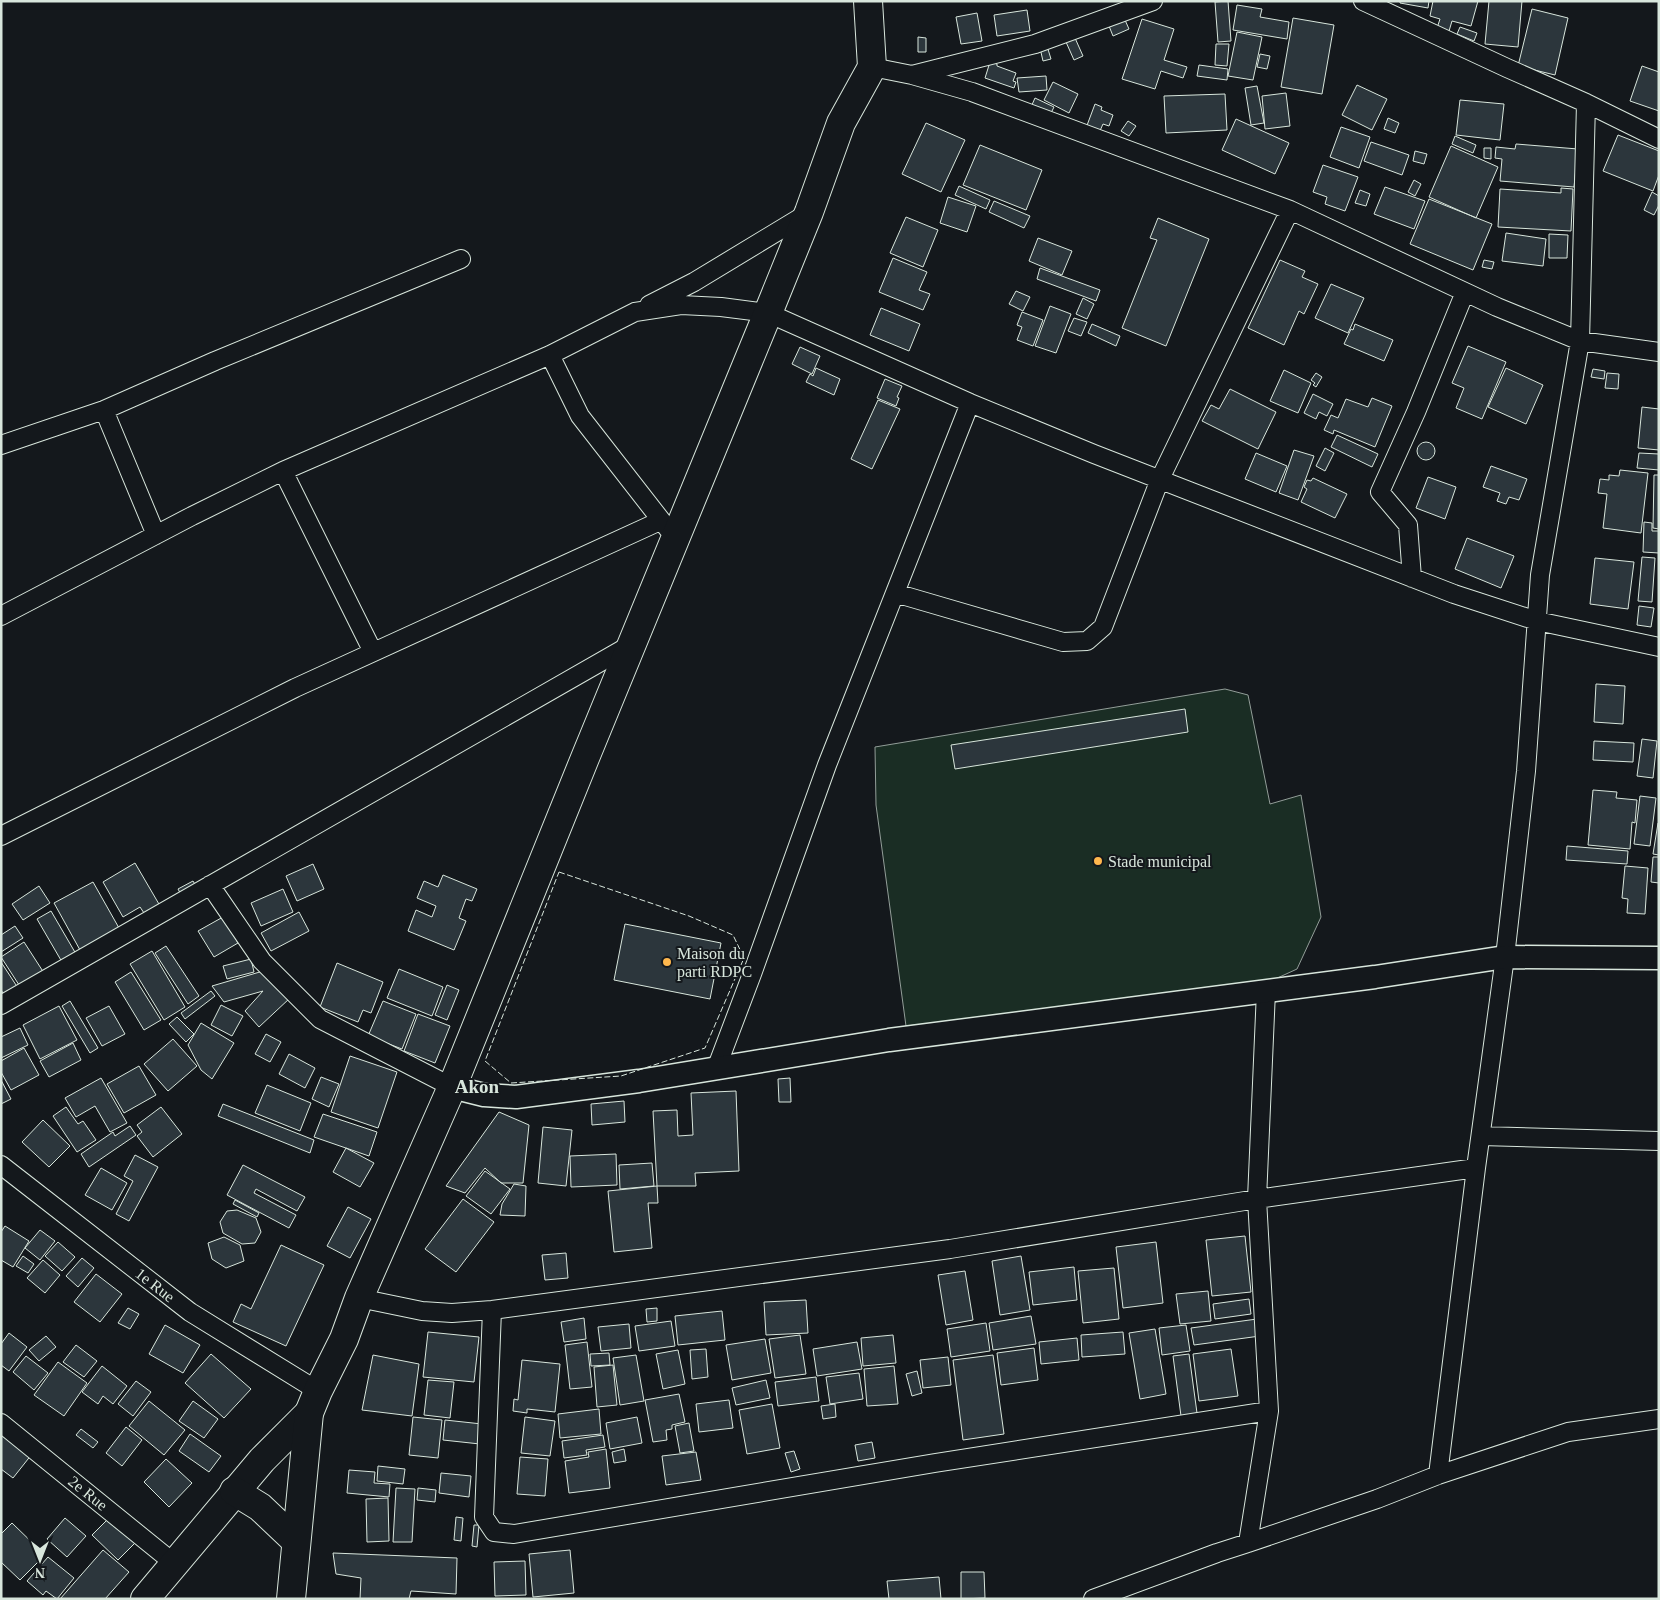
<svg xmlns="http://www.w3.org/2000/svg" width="1660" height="1600" viewBox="0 0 1660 1600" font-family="'Times New Roman',serif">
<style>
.green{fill:#1a2d24;stroke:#939e99}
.building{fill:#2c363c;stroke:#d8e6dc}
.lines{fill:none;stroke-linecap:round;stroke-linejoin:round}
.minor-casing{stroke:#d8e6dc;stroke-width:20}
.tertiary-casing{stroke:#d8e6dc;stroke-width:25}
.primary-casing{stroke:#d8e6dc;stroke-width:30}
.trunk-casing{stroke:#d8e6dc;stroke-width:30}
.minor{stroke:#14181c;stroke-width:18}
.tertiary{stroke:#14181c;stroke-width:22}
.primary{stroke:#14181c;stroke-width:28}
.trunk{stroke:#14181c;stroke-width:28}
.fence{stroke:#d8e6dc;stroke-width:1;stroke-dasharray:6 2.5;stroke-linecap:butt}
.poi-dot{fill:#ffb74d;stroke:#14181c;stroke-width:2}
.labels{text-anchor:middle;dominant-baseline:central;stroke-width:4;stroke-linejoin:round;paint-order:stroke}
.poi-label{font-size:16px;fill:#d8e6dc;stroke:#14181c;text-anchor:start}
.street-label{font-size:16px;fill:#d8e6dc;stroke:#14181c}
.quarter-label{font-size:19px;font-weight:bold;fill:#d8e6dc;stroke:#14181c}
</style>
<rect width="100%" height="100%" fill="#14181c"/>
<path class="green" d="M1225 689 1248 695 1270 804 1301 795 1321 917 1297 969 1260 986 906 1026 876 805 875 747Z"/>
<path class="building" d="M1228 1 1231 41 1218 42 1215 2Z
M1400 1H1429L1428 8 1400 3Z
M1433 1H1478L1471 26 1452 21 1449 31 1437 28 1440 19 1430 16Z
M1489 1H1522L1518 47 1485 44Z
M1237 5 1262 9 1260 17 1289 22 1287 39 1233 30Z
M1532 9 1568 18 1555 75 1518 66Z
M1027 10 1030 31 997 36 994 15Z
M977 13 982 41 961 44 956 17Z
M1293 18 1334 25 1322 94 1281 87Z
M1142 19 1174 29 1164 60 1187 67 1183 78 1161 71 1155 89 1122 79Z
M1125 20 1129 29 1113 36 1109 26Z
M1460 27 1477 33 1474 41 1457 34Z
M1237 32 1262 37 1253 80 1228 76Z
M918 37 926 38V52H918Z
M1075 38 1083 56 1074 60 1066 42Z
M1216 44H1229L1227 66 1215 65Z
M1047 46 1051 59 1043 61 1040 48Z
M1260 54 1270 56 1267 69 1257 67Z
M990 62 997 64V66L1016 73 1013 81 1016 82 1014 88 985 78Z
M1199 65 1228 69 1227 80 1197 76Z
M1642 66 1659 72V111L1630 101Z
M1046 76 1047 90 1019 92 1017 78Z
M1053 82 1078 94 1069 113 1044 100Z
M1357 85 1387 99 1372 130 1342 115Z
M1257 86 1264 123 1251 125 1245 88Z
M1286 93 1290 126 1265 129 1262 96Z
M1225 94 1227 130 1166 133 1164 96Z
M1035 98 1054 107 1050 115 1031 107Z
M1460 100 1504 104 1500 140 1456 135Z
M1095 104 1102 107 1101 110 1113 115 1109 126 1103 124 1099 133 1086 128Z
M1388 118 1399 123 1395 133 1384 129Z
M1236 119 1289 143 1275 174 1222 150Z
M1128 121 1136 126 1129 136 1121 131Z
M926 123 965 140 941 192 902 174Z
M1341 127 1370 137 1359 168 1330 157Z
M1618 135 1659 151V175L1653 191 1603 171Z
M1455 136 1476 145 1473 153 1452 144Z
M1371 142 1409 155 1402 175 1364 161Z
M1516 144 1578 149 1574 187 1500 181 1502 159 1495 158 1496 147 1515 149Z
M980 145 1042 170 1026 210 963 185Z
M1451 146 1498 167 1476 218 1429 197Z
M1484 148H1491V159L1484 158Z
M1415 151 1427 154 1424 164 1413 161Z
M1323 165 1358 177 1345 211 1325 204 1327 197 1313 192Z
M1414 180 1421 184 1415 196 1408 192Z
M959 186 990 200 986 209 955 195Z
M1385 187 1425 201 1414 229 1374 214Z
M1561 188 1573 189 1571 231 1498 227 1500 189 1561 193Z
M1360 190 1370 194 1366 206 1355 203Z
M1652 192 1659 196V205L1654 215 1644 210Z
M948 197 976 206 967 232 940 223Z
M1429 199 1492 224 1473 270 1410 244Z
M994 201 1030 216 1024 228 989 212Z
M906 217 938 230 923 267 890 253Z
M1158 218 1209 239 1166 346 1122 328 1157 240 1150 238Z
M1506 233 1546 239 1543 266 1502 261Z
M1549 234 1568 235 1567 258H1549Z
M1038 238 1072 251 1062 275 1029 261Z
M893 258 927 272 919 290 930 294 923 310 879 292Z
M1280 260 1305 271 1302 277 1318 284 1304 314 1299 311 1284 345 1248 328Z
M1484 260 1494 262 1492 269 1482 267Z
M1040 268 1100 290 1096 301 1037 279Z
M1331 284 1364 298 1348 333 1315 318Z
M1016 291 1030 297 1023 311 1009 304Z
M1083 298 1094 304 1087 319 1076 314Z
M1050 306 1071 314 1056 353 1035 346Z
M881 308 920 324 909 351 870 335Z
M1022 312 1043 320 1033 346 1017 340 1022 327 1017 325Z
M1074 318 1087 322 1081 336 1068 331Z
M1092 324 1120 336 1116 346 1088 333Z
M1355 324 1393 340 1384 361 1344 344 1351 329 1353 330Z
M1468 346 1506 362 1482 419 1456 408 1464 388 1452 383Z
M800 347 820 356 812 374 792 364Z
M816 368 840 379 834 395 806 382 810 374 813 376Z
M1506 368 1543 385 1526 424 1488 407Z
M1593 369 1605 371 1604 379 1591 377Z
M1284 370 1311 383 1298 413 1270 401Z
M1316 373 1322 377 1316 387 1313 385 1315 383 1311 380Z
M1607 373 1619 374 1618 389 1605 388Z
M885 379 902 386 897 397 899 398 896 406 877 398Z
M1230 389 1276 412 1258 449 1202 421 1211 405 1219 409Z
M1313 394 1333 404 1327 416 1319 412 1316 419 1304 413Z
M1372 398 1392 406 1375 447 1334 430 1333 434 1324 430 1331 415 1338 418 1346 399 1368 407Z
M878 400 900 409 872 469 851 459Z
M1642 407 1659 409V450L1638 448Z
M1337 435 1378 454 1372 467 1331 447Z
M1417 451a9 9 0 1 1 18 0a9 9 0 1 1-18 0Z
M1325 448 1334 453 1325 471 1316 466Z
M1294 450 1314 456 1298 500 1279 493Z
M1256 453 1287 466 1276 492 1245 479Z
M1639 453 1659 454V470L1637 468Z
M1491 466 1527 479 1519 500 1509 497 1506 504 1497 501 1500 493 1483 487Z
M1620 470 1648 473 1641 533 1603 528 1607 494 1598 493 1600 479 1609 480V475L1619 476Z
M1654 475H1659V529L1653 528Z
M1428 477 1456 487 1445 519 1416 508Z
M1313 478 1347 494 1335 518 1301 502 1307 489 1304 487 1307 480 1311 481Z
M1644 522 1652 523V531H1659V553L1643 552Z
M1467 538 1514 556 1501 588 1455 569Z
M1642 557 1655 558 1652 602 1638 601Z
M1595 558 1634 562 1628 609 1590 604Z
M1639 606 1654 608 1651 627 1637 625Z
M1596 684 1625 686 1623 724 1594 722Z
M1185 709 1188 732 955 769 951 745Z
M1642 739 1657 741 1653 778 1637 776Z
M1594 741 1634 743 1633 762 1593 760Z
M1593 790 1617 792 1616 798 1637 800 1635 823 1632 822 1630 849 1588 845Z
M1640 796 1656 798 1650 846 1634 844Z
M1658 823H1659V855L1653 854Z
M1567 846 1628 851 1627 864 1566 860Z
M1653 857H1659V883L1651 882Z
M135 863 163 911 148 919 140 907 123 917 103 882Z
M313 864 324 889 297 901 286 876Z
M1625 866 1648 868 1645 914 1627 913 1628 899 1622 898Z
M443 875 477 889 472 901 466 899 459 918 466 921 454 950 408 931 416 910 432 917 436 906 417 898 424 881 438 887Z
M193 881 199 891 184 900 178 889Z
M93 882 119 928 80 950 54 903Z
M39 886 50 903 23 920 12 904Z
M283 889 293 912 261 926 251 903Z
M51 911 76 954 62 962 37 919Z
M299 912 309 931 271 951 261 933Z
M223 917 238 943 214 957 198 931Z
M625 924 721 943 710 999 614 980Z
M15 926 23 938 1 952V935Z
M24 942 44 973 21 988 1 957Z
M166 946 199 996 188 1004 155 953Z
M152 951 185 1007 164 1020 130 964Z
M251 959 254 972 227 979 223 966Z
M1 962 18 988 5 996 1 990Z
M337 963 383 982 371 1013 363 1010 358 1022 320 1007Z
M270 969 290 998 259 1027 245 1011 263 991 224 1002 212 986Z
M399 969 443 987 432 1016 387 998Z
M131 972 161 1020 144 1030 115 982Z
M447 985 459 990 447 1020 435 1015Z
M211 991 215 996 185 1019 181 1013Z
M70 1001 98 1048 90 1053 62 1006Z
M383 1001 416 1014 402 1049 368 1036Z
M221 1005 243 1016 232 1036 211 1025Z
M59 1006 77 1040 40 1059 23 1025Z
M109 1006 125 1034 102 1046 86 1018Z
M418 1014 450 1026 435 1063 404 1051Z
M177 1017 194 1034 186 1042 169 1024Z
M201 1023 234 1043 212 1079 201 1070 188 1045Z
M20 1028 28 1045 1 1058V1037Z
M266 1034 281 1042 270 1062 255 1054Z
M173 1039 197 1066 168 1091 144 1064Z
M73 1043 81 1060 49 1077 40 1061Z
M24 1048 39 1075 11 1090 1 1072V1061Z
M289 1054 315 1068 305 1088 279 1074Z
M350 1056 397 1072 378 1128 331 1112Z
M139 1066 156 1095 124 1113 107 1084Z
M321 1077 339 1084 329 1107 312 1099Z
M101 1078 127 1123 110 1132 95 1106 76 1117 65 1098Z
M790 1078 791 1102H779L778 1079Z
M1 1080 11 1099 1 1104Z
M267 1085 311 1103 300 1131 255 1113Z
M736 1091 739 1171 695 1173 696 1186H657L653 1111 677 1110 678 1136 693 1135 691 1093Z
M624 1101 625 1122 592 1125 591 1104Z
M223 1104 314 1140 310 1153 218 1116Z
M66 1107 78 1124 83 1121 96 1140 77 1152 53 1116Z
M161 1107 182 1134 153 1157 137 1136 142 1132 137 1125Z
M499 1112 529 1125 523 1183H501L485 1168 465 1193 446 1186Z
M323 1114 377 1132 369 1156 314 1137Z
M43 1120 70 1146 49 1167 22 1142Z
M130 1126 136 1135 89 1167 81 1154 113 1132 115 1136Z
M543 1127 572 1130 566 1186 538 1183Z
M346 1148 374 1163 360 1187 333 1172Z
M616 1154 617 1185 571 1187 570 1156Z
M135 1155 158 1167 129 1221 116 1214 133 1181 124 1176Z
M652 1163 654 1186 620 1189 619 1165Z
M243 1165 305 1197 297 1211 256 1189 254 1193 296 1215 289 1228 227 1195Z
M101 1168 127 1183 112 1210 85 1195Z
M485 1171 510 1189 491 1214 466 1196Z
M514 1184 526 1186 525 1216 500 1215 502 1204Z
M657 1186 658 1203H648L652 1248 614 1252 608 1191Z
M463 1199 494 1222 456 1272 425 1249Z
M235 1200 259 1213 257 1217 233 1204Z
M348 1207 371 1219 350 1258 327 1246Z
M237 1210 256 1218 261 1232 255 1243 242 1244 223 1233 220 1222 227 1211Z
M5 1226 29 1241 13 1267 1 1260V1232Z
M40 1230 55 1241 40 1260 25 1248Z
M1245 1236 1251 1292 1212 1296 1206 1240Z
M224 1237 240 1245 244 1261 226 1268 212 1259 208 1243Z
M58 1242 75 1257 62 1271 45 1256Z
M1156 1242 1163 1303 1123 1308 1116 1247Z
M281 1245 324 1265 286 1346 233 1322 241 1304 251 1309Z
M566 1253 568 1278 545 1280 542 1255Z
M23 1256 34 1264 28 1273 16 1266Z
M1021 1256 1030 1310 1000 1315 992 1261Z
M82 1258 94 1268 78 1287 66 1276Z
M43 1260 60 1275 45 1293 27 1278Z
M1074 1267 1077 1300 1033 1305 1029 1272Z
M1114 1268 1119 1319 1083 1323 1078 1271Z
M965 1271 973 1320 946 1325 938 1275Z
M96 1274 122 1294 100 1322 74 1302Z
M1208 1291 1211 1321 1180 1324 1176 1294Z
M1249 1299 1251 1314 1215 1319 1213 1304Z
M806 1300 808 1333 766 1335 764 1302Z
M128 1308 139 1314 130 1329 118 1323Z
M657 1308V1321L647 1322 646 1309Z
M722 1311 725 1340 678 1345 675 1316Z
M1031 1316 1036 1344 993 1350 989 1323Z
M584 1318 586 1339 564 1342 561 1322Z
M1257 1319 1260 1336 1194 1345 1191 1328Z
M671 1321 675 1346 639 1351 635 1326Z
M986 1323 990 1351 951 1357 947 1329Z
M629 1324 631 1348 601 1351 598 1327Z
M165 1325 200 1345 183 1373 149 1354Z
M1186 1325 1190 1351 1162 1355 1159 1328Z
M1155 1329 1166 1394 1140 1399 1129 1333Z
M428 1332 479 1337 474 1382 423 1377Z
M1123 1332 1125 1354 1082 1357 1081 1335Z
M9 1333 27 1347 9 1371 1 1365V1344Z
M800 1335 806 1374 775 1378 769 1339Z
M893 1335 896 1363 863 1366 861 1338Z
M46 1336 56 1347 39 1361 29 1350Z
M1077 1338 1079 1360 1041 1364 1039 1342Z
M765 1339 771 1373 732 1380 726 1345Z
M587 1342 592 1387 570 1389 565 1345Z
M857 1342 862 1369 817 1376 813 1349Z
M76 1345 97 1361 84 1377 63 1362Z
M1034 1348 1038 1380 1001 1385 997 1353Z
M706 1349 708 1377 692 1379 690 1350Z
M1231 1349 1238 1396 1199 1401 1193 1354Z
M678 1350 685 1384 663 1389 656 1354Z
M609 1353 610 1365 591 1366 590 1354Z
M211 1354 251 1389 224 1418 185 1383Z
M1189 1354 1197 1413 1181 1416 1173 1356Z
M373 1355 419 1364 412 1416 362 1410Z
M636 1355 644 1401 620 1405 613 1358Z
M993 1355 1004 1434 963 1440 953 1360Z
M26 1356 48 1373 34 1390 13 1372Z
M948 1357 951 1385 923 1388 920 1360Z
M522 1360 560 1364 555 1412 527 1409V1413L513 1411 514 1399 518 1400Z
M58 1362 87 1383 64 1416 34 1395Z
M613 1365 617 1405 597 1407 594 1367Z
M102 1366 127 1386 113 1404 103 1396 98 1404 82 1392Z
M894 1366 898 1404 867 1406 864 1369Z
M917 1371 922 1393 912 1396 906 1374Z
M859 1373 863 1399 830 1404 826 1377Z
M816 1377 819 1401 778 1406 775 1382Z
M428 1380 454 1382 450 1418 424 1415Z
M766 1380 770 1398 736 1405 732 1388Z
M136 1381 151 1392 133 1416 118 1404Z
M679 1394 685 1422 672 1425V1429L666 1430 667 1440 653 1442 645 1400Z
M729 1400 733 1428 699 1432 696 1404Z
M149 1401 185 1430 164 1455 129 1426Z
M193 1401 218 1419 204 1438 179 1421Z
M772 1404 780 1448 747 1454 739 1410Z
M835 1404 836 1417 823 1419 821 1406Z
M599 1409 601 1434 560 1438 558 1414Z
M413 1417 442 1420 438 1458 409 1455Z
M525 1417 555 1421 550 1456 521 1453Z
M637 1417 642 1443 610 1449 606 1423Z
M445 1420 482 1424 480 1444 443 1440Z
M689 1423 694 1451 680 1453 675 1426Z
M126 1427 142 1440 122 1466 106 1453Z
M81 1429 98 1442 93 1448 76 1435Z
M1 1430 32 1454 13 1478 1 1469Z
M190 1434 221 1456 209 1472 179 1451Z
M603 1435 605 1447 586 1450 587 1455 564 1458 562 1441Z
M872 1442 875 1458 858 1461 855 1445Z
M606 1449 610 1488 569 1493 565 1461 589 1457 588 1452Z
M624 1449 626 1461 614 1463 612 1452Z
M794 1451 800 1469 791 1472 785 1453Z
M696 1452 701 1480 666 1485 662 1456Z
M520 1457 548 1459 545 1496 517 1494Z
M166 1459 192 1483 169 1507 144 1482Z
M378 1466 405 1469 403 1484 377 1481Z
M349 1470 375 1472 374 1483 390 1484 389 1497 347 1493Z
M441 1473 471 1476 469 1497 439 1493Z
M396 1488 415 1489 412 1542H393Z
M418 1488 436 1490 435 1502 417 1500Z
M388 1498 389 1541 367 1542 366 1499Z
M112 1515 138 1540 118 1560 92 1535Z
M456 1517 463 1518 461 1541 454 1540Z
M65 1518 86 1536 67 1557 47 1539Z
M12 1523 45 1555 20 1580 1 1562V1534Z
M474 1525H479L477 1547 472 1546Z
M103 1550 129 1572 105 1599H60Z
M570 1550 574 1593 533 1597 529 1554Z
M333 1553 457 1558 456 1594 411 1591 409 1599H360L361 1578 336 1574Z
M48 1557 74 1578 57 1599 46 1591 43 1595 27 1581Z
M525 1561 526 1595 495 1596 494 1562Z
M961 1572H984L985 1598 961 1599Z
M939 1577 941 1599H889L887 1581Z"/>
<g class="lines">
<defs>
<path id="minor" d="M1363 1 1507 68 1586 103 1659 139
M872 67 912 75 972 92 1290 210 1497 307 1580 341 1659 352
M912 75 1035 44 1153 1
M649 305 694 282 808 213
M550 355 580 416 668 529
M104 410 156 535
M1 445 104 410 215 361 461 259
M283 471 373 652
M1412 578 1408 525 1380 492 1416 412 1465 292
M895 593 1063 642 1087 641 1103 627 1160 479 1290 210
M1 616 192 516 283 471 550 355 635 312 681 305 721 307 768 313 970 403 1094 454 1454 594 1537 621 1659 647
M1 836 295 688 660 521
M210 885 262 961 320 1019 452 1087
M1 1005 632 644
M716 1069 752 974 827 765 970 403
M1481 1136 1659 1141
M1 1165 190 1312 318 1391
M359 1298 422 1311 452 1313 492 1310 950 1249 1257 1199 1476 1168
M492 1310 484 1517 494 1532 514 1534 935 1463 1269 1411
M1 1423 175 1564
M1438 1475 1476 1168 1505 957 1526 771 1540 575 1580 341 1586 103
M1248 1543 1269 1411 1257 1199 1266 991
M1093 1599 1217 1553 1248 1543 1377 1499 1438 1475 1568 1432 1659 1419"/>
<path id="tertiary" d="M452 1087 484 1095 516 1097 639 1081 889 1040 1375 977 1505 957 1659 958"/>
<path id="primary" d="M145 1599 262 1460 309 1413"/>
<path id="trunk" d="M234 1491 260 1507 296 1541
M291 1599 309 1413 318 1391 344 1339 359 1298 452 1087 585 758 768 313 809 212 841 123 872 67 868 1"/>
</defs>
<use href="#minor" class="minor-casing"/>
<use href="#tertiary" class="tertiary-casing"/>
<use href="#primary" class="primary-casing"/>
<use href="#trunk" class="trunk-casing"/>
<use href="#minor" class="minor"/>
<use href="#tertiary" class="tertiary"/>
<use href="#primary" class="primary"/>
<use href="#trunk" class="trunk"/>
<path class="fence" d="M559 872 689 916 733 935 744 958 705 1048 621 1076 511 1083 485 1061Z"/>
</g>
<g class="poi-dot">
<circle cx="1098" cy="861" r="5"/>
<circle cx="667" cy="962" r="5"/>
</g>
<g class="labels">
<g class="poi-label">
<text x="1108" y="861">Stade municipal</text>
<text x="677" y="953">Maison du<tspan x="677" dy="18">parti RDPC</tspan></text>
</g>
<g class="street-label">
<text transform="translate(155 1285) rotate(38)">1e Rue</text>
<text transform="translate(88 1493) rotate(39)">2e Rue</text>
</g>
<g class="quarter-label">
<text x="477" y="1086">Akon</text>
</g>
</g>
<rect width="1660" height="1600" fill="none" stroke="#d8e6dc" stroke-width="5"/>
<g transform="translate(40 1560) rotate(180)" stroke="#14181c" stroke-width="4" paint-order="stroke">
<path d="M0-4L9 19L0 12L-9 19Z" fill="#d8e6dc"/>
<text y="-8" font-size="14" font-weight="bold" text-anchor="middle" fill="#d8e6dc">N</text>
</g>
</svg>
